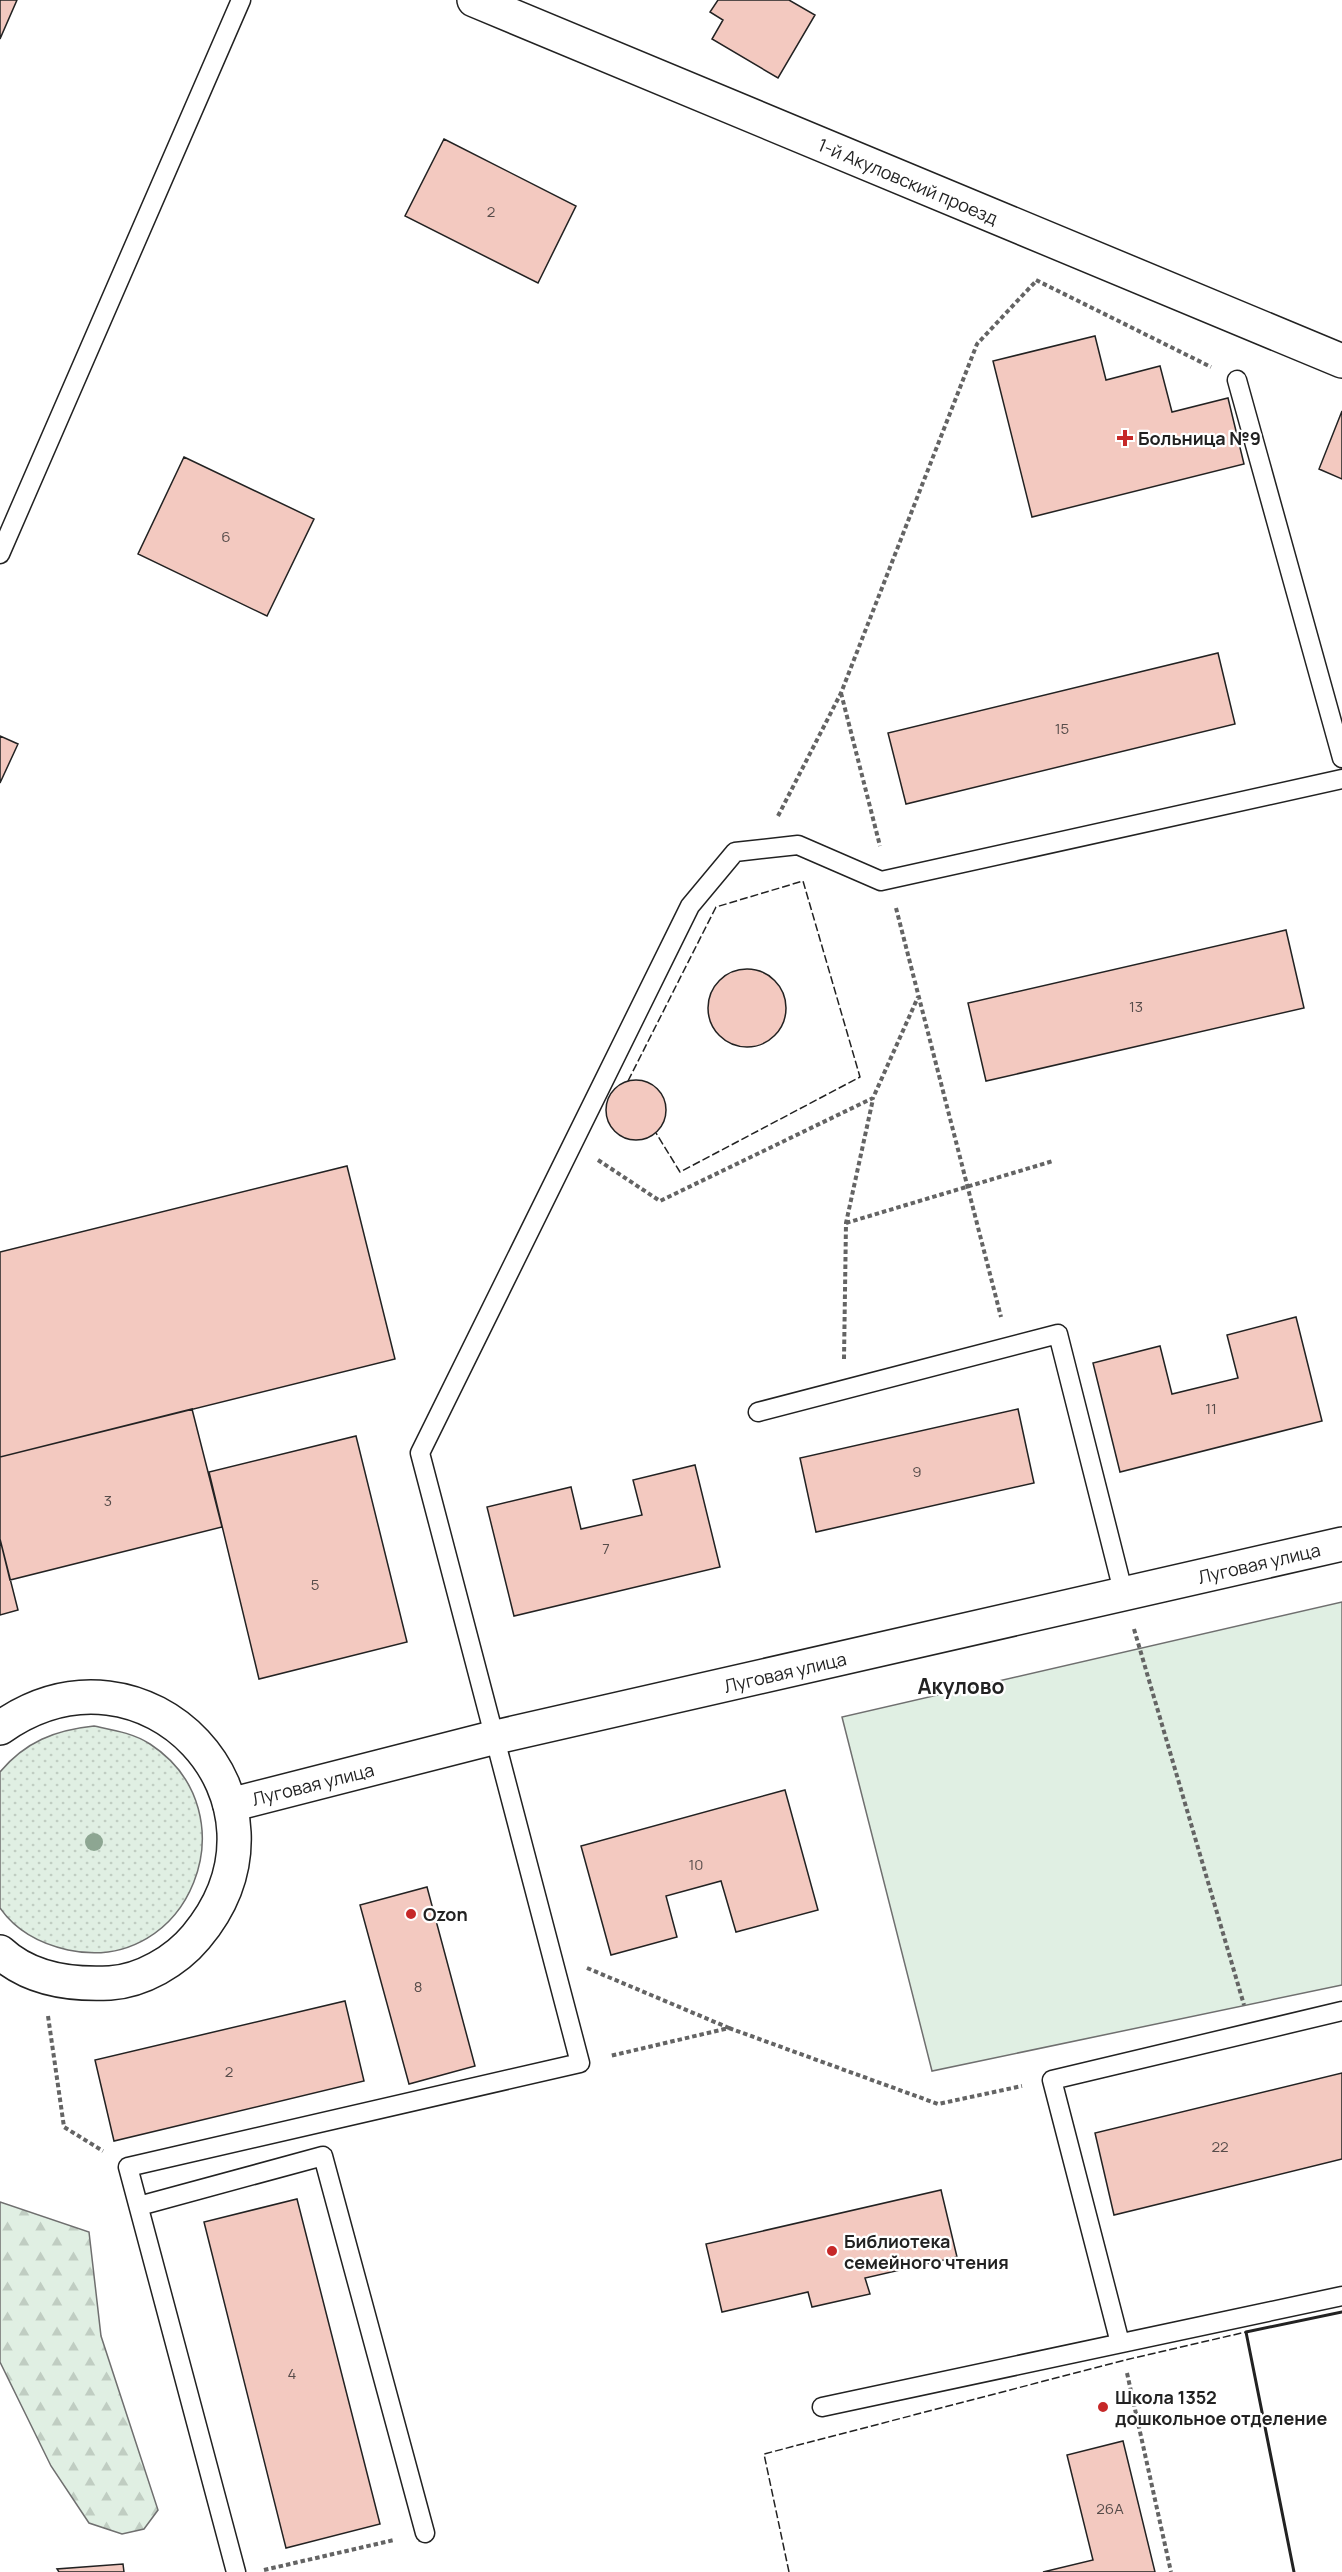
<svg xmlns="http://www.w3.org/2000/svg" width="1342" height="2572" viewBox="0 0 1342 2572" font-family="Manrope,sans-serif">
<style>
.grass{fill:url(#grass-dots);stroke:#6f6f6f;stroke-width:1.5}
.forest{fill:url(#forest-firs);stroke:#6f6f6f;stroke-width:1.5}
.green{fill:#e0efe3;stroke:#6f6f6f;stroke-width:1.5}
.building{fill:#f3c9c0;stroke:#222;stroke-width:1.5}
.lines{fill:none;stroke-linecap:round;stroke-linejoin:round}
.service-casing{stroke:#222;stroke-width:21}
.minor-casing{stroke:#222;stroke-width:36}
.tertiary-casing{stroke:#222;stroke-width:36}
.path{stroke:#646464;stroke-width:4;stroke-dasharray:4.5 3;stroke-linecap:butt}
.service{stroke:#fff;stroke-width:18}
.minor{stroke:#fff;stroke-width:33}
.tertiary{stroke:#fff;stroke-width:33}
.fence{stroke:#222;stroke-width:1.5;stroke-dasharray:8 3;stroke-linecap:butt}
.wall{stroke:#222;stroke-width:3}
.tree{fill:#8da692}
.poi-dot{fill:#c62828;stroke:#fff;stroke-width:2}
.labels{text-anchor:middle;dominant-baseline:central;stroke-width:4.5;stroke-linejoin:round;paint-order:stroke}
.number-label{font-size:15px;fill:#564c4a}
.street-label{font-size:18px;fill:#222;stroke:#fff}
.poi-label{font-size:18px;font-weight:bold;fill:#222;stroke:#fff;text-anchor:start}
.quarter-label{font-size:21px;font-weight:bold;fill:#222;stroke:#fff}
</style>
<defs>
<pattern id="grass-dots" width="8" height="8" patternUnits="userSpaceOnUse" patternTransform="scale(1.5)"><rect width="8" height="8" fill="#e0efe3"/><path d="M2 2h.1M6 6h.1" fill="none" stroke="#c0cdc2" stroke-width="1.8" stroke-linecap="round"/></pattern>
<pattern id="forest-firs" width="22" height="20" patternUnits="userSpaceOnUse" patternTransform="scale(1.5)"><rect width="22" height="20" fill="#e0efe3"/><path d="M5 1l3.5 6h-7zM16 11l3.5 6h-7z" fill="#c0cdc2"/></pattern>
</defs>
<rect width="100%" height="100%" fill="#fff"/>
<path class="grass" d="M94 1726C113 1730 133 1733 150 1744 254 1812 190 1976 68 1950 41 1944 16 1931 0 1908V1772C25 1742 55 1730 94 1726Z"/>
<path class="forest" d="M0 2202 89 2232 101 2336 158 2510 144 2529 122 2534 89 2523 51 2466 0 2362Z"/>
<path class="green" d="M1342 1602V1985L932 2071 842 1717Z"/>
<path class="building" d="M0 0H17L0 39Z
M718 0H789L815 15 778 78 712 39 723 20 710 12Z
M444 139 576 206 538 283 405 216Z
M1095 336 1106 380 1160 366 1172 412 1228 398 1244 464 1032 517 993 361Z
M1342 411V479L1319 469Z
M184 457 314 519 267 616 138 554Z
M1218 653 1235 724 906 804 888 733Z
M0 736 18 744 0 783Z
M1286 930 1304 1008 986 1081 968 1003Z
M708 1008a39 39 0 1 1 78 0a39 39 0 1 1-78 0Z
M606 1110a30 30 0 1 1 60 0a30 30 0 1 1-60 0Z
M347 1166 395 1359 0 1457V1252Z
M1296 1317 1322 1421 1120 1472 1093 1363 1160 1346 1172 1394 1238 1378 1227 1335Z
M192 1409 222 1527 10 1580 0 1539V1457Z
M1018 1409 1034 1483 816 1532 800 1458Z
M356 1436 407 1642 259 1679 209 1472Z
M695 1465 720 1567 514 1616 487 1507 571 1487 581 1529 642 1515 633 1480Z
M0 1539 18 1610 0 1615Z
M785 1790 818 1910 736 1932 721 1881 666 1896 677 1937 611 1955 581 1846Z
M427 1887 475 2066 409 2084 360 1905Z
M345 2001 364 2081 114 2141 95 2060Z
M1342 2073V2159L1114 2215 1095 2133Z
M941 2190 957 2257 865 2278 870 2294 812 2307 808 2292 722 2312 706 2244Z
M297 2199 380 2524 286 2548 204 2222Z
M1123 2441 1155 2572H1043L1093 2560 1067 2455Z
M123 2564 124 2572H59L57 2569Z"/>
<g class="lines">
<defs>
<path id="service" d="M1237 380 1342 758
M0 554 241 0
M758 1412 1058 1334 1124 1595
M139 2206 323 2156 425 2533
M1120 2343 1052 2080 1342 2011
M822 2407 1342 2296
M236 2572 128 2167 580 2063 420 1453 690 906 735 852 798 845 881 881 1342 779"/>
<path id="minor" d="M474 0 1342 361
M230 1805 496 1737 1342 1544"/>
<path id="tertiary" d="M0 1728C146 1625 310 1801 196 1937 176 1961 142 1981 110 1983 71 1985 30 1980 0 1952"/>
</defs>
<use href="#service" class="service-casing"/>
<use href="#minor" class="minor-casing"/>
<use href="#tertiary" class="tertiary-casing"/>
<path class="path" d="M1036 280 1211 367
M841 693 880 846
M778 816 841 693 977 344 1036 281
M896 908 1001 1317
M598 1160 660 1201 873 1098 918 997
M846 1223 1053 1161
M844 1359 846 1223 873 1099
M1134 1629 1244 2005
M587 1968 729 2028 610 2056
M48 2016 64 2127 103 2151
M729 2028 938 2104 1022 2086
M1127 2373 1171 2572
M264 2570 394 2540"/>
<use href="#service" class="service"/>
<use href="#minor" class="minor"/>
<use href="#tertiary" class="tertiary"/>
<path class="fence" d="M628 1081 716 907 803 881 860 1077 680 1172 656 1133
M789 2572 764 2454 1125 2360 1246 2332 1294 2572"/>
<path class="wall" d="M1294 2572 1246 2332 1342 2312"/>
</g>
<circle class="tree" cx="94" cy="1842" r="9"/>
<g class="poi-dot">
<path d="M1122 429h6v6h6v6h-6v6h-6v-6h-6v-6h6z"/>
<circle cx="411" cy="1914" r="6"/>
<circle cx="832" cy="2251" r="6"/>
<circle cx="1103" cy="2407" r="6"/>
</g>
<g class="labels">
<g class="number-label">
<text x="491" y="211">2</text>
<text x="226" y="536">6</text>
<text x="1062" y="728">15</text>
<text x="1136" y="1006">13</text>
<text x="1211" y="1408">11</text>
<text x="917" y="1471">9</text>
<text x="108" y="1500">3</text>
<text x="606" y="1548">7</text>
<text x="315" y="1584">5</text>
<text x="696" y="1864">10</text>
<text x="418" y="1986">8</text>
<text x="229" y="2071">2</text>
<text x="1220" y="2146">22</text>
<text x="292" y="2373">4</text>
<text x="1110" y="2508">26А</text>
</g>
<g class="street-label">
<text transform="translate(908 181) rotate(23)">1-й Акуловский проезд</text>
<text transform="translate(1259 1563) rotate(-13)">Луговая улица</text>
<text transform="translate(785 1672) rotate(-13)">Луговая улица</text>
<text transform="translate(313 1784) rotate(-14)">Луговая улица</text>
</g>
<g class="poi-label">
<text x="1138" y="438">Больница №9</text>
<text x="423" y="1914">Ozon</text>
<text x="844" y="2241">Библиотека<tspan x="844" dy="21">семейного чтения</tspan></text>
<text x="1115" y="2397">Школа 1352<tspan x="1115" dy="21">дошкольное отделение</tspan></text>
</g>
<g class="quarter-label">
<text x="961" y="1686">Акулово</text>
</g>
</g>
</svg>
